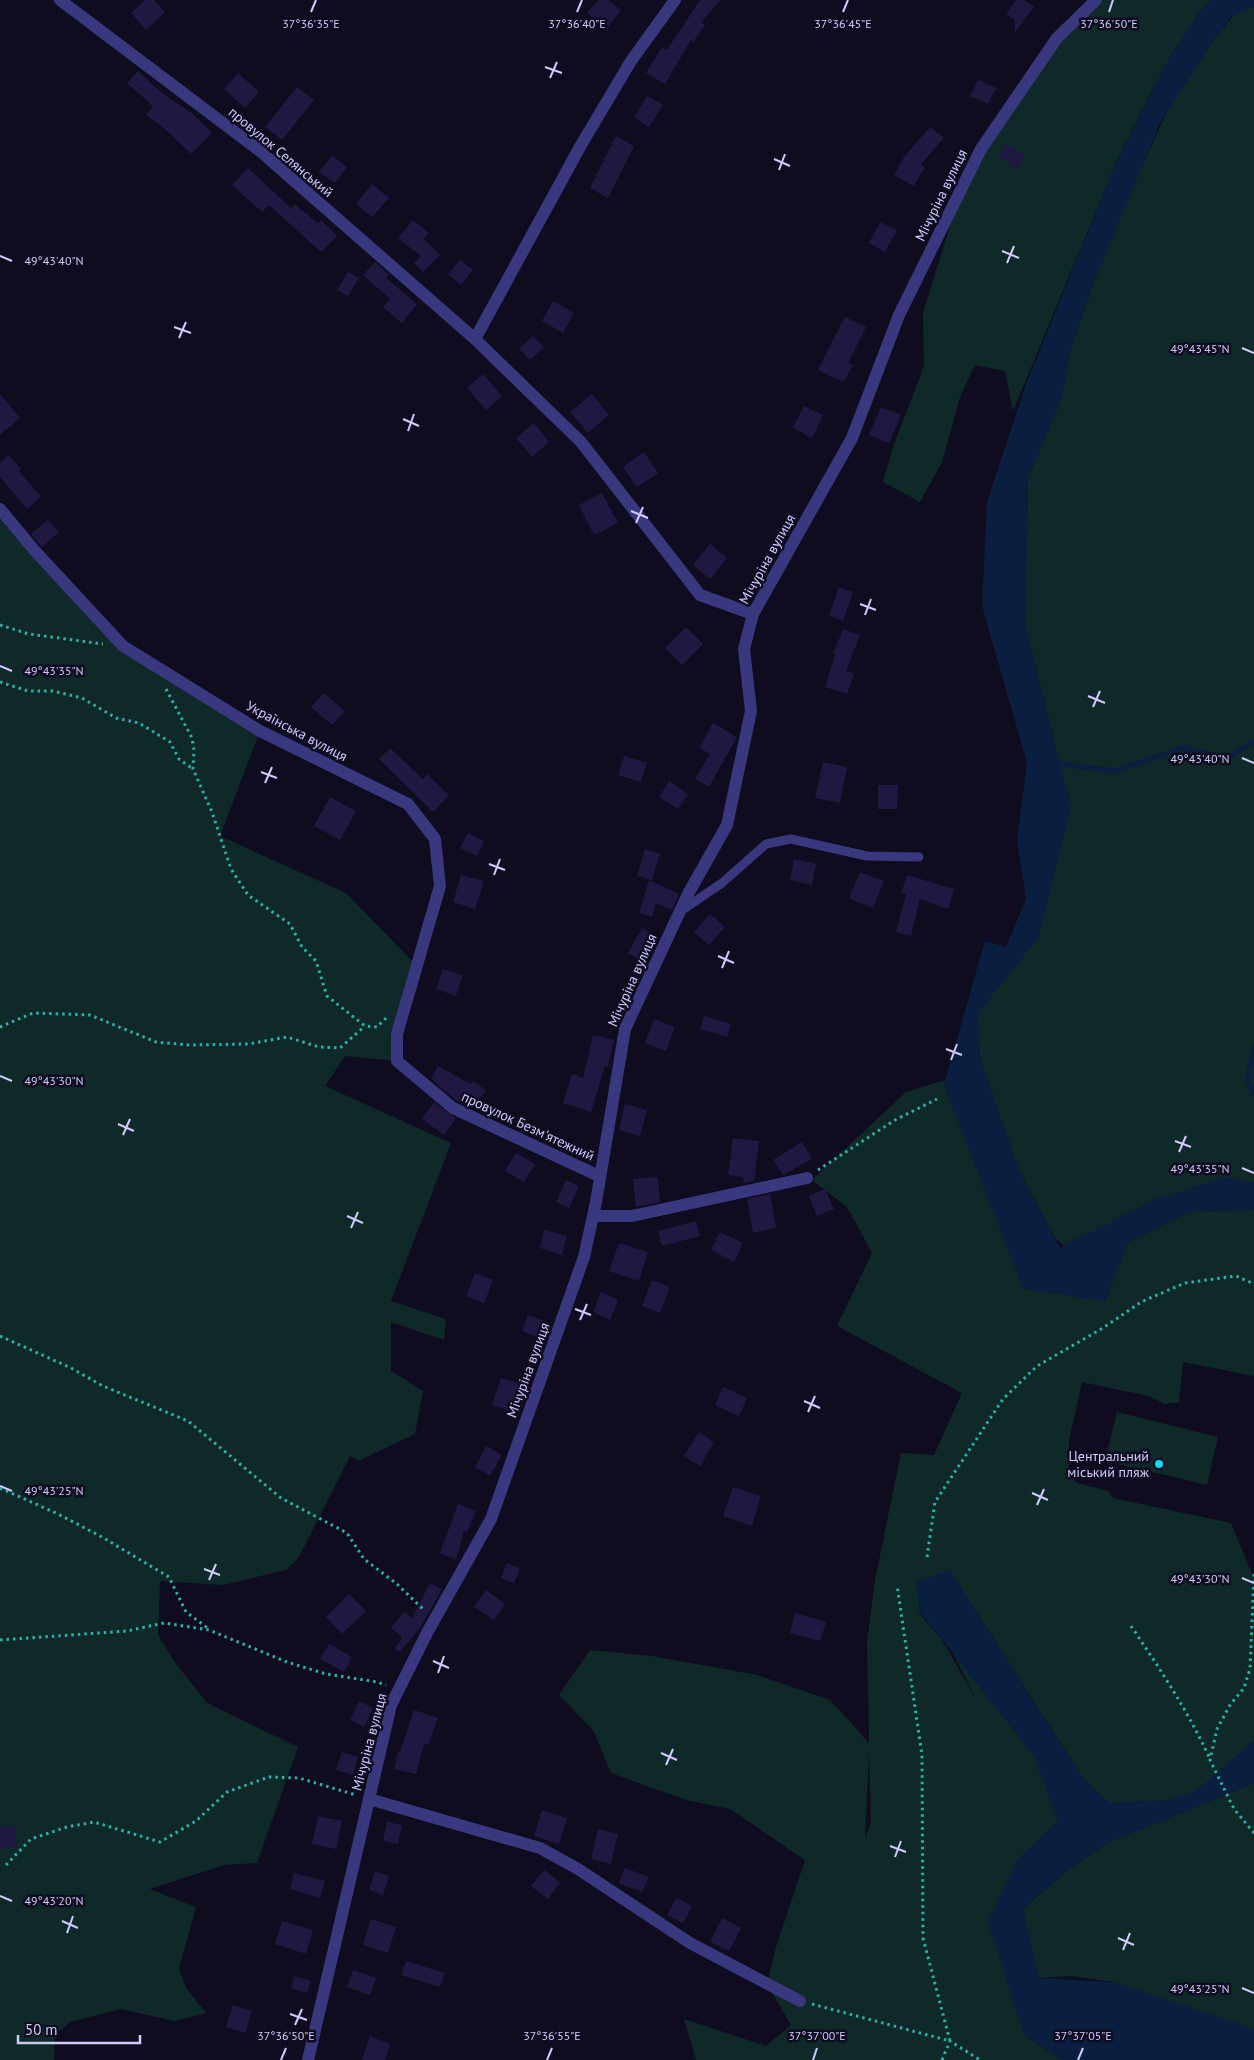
<svg xmlns="http://www.w3.org/2000/svg" width="1254" height="2060" viewBox="0 0 1254 2060" font-family="'PT Sans',sans-serif">
<style>
.green{fill:#0f2928;fill-rule:evenodd}
.water{fill:#0a1e40}
.lines{fill:none;stroke-linecap:round;stroke-linejoin:round}
.stream{stroke:#0a1e40;stroke-width:5}
.building{fill:#201840}
.path{stroke:#2cb1a9;stroke-width:3;stroke-dasharray:2.5 4;stroke-linecap:butt}
.service{stroke:#39377e;stroke-width:9}
.minor{stroke:#39377e;stroke-width:12}
.ticks{fill:none;stroke:#d0caff;stroke-width:2}
.poi-dot{fill:#00ddf5;stroke:#0f0c1f;stroke-width:2}
.labels{text-anchor:middle;dominant-baseline:central;stroke-width:5;stroke-linejoin:round;paint-order:stroke}
.street-label{font-size:14px;fill:#d0caff;stroke:#0f0c1f}
.poi-label{font-size:14px;fill:#d0caff;stroke:#0f0c1f;text-anchor:end}
.ticks-label{font-size:12px;text-anchor:middle;fill:#d0caff;stroke:#0f0c1f;stroke-width:5;stroke-linejoin:round;paint-order:stroke}
</style>
<rect width="100%" height="100%" fill="#0f0c1f"/>
<path class="green" d="M1096 0H1215L1176 47 1153 89 1115 166 1013 411 1005 371 975 365 960 397 942 462 920 502 883 482 893 447 924 366 923 313 963 184 1054 42Z
M1254 6V1184L1155 1201 1064 1246 1055 1238 1019 1171 980 1058 977 1009 1003 981 1071 807 1025 625 1028 478 1062 397 1070 351 1098 270 1130 192 1169 107 1216 36 1234 15Z
M0 508 123 646 260 731 220 836 346 893 417 966 397 1061 345 1056 325 1086 451 1143 391 1301 446 1319 444 1340 391 1322V1371L423 1391 415 1434 358 1461 350 1456 299 1557 286 1570 223 1585 160 1581 158 1635 174 1661 207 1703 298 1747 257 1863 224 1865 150 1889 196 1907 179 1969 186 1988 206 2013 174 2021 121 2009 70 2022 55 2035 54 2060H0Z
M945 1080 964 1129 985 1166 1105 1301 1128 1242 1191 1211 1254 1210V1376L1183 1362 1179 1402 1165 1404 1148 1396 1082 1382 1069 1440V1475L1077 1483 1108 1491 1113 1498 1231 1523 1254 1578V1741L1197 1791 1170 1800 1110 1807 1083 1778 950 1571 917 1582 920 1614 942 1640 976 1699 942 1631 1035 1752 1062 1822 1016 1861 1024 2035 1063 2060H696L684 2019 766 2046 791 2025 767 1984 776 1947 805 1860 730 1809 686 1800 611 1773 593 1730 559 1695 590 1650 652 1656 757 1675 830 1700 869 1743 867 1641 875 1580 901 1453 934 1455 962 1393 837 1326 872 1253 847 1207 812 1180 906 1092ZM869 1753 871 1823 865 1838Z
M1117 1412 1218 1437 1207 1485 1105 1461Z
M1254 1783V2038L1142 2002 1113 1982 1072 1976 1039 1978 1018 1913 1064 1873 1107 1843Z"/>
<path class="water" d="M1212 0H1254V6L1231 17 1216 36 1160 123 1090 292 1070 351 1062 397 1028 478 1025 625 1071 807 1039 937 979 1012 980 1058 1019 1171 1060 1248 1156 1199 1226 1177 1254 1183V1210L1191 1211 1128 1242 1105 1301 1023 1289 944 1085 985 941 1006 947 1026 899 1017 840 1027 763 982 606 987 502 1026 384 1112 173 1165 65 1198 13Z
M950 1571 1083 1778 1109 1803 1170 1800 1196 1791 1254 1741V1783L1107 1843 1064 1873 1023 1908 1039 1978 1113 1982 1254 2029V2060H1063L1024 2035 988 1922 1016 1861 1058 1821 1034 1756 920 1612 917 1581Z"/>
<g class="lines">
<path class="stream" d="M1060 764 1115 771 1182 748 1227 758 1254 741
M1254 1047 1247 1081 1254 1094"/>
</g>
<path class="building" d="M145 0H154L165 12 146 30 131 13Z
M598 0H608L621 10 607 28 587 13Z
M700 0H721L701 22 705 25 693 42 691 40 665 84 646 73 662 47 667 50Z
M1016 0H1024L1034 7 1015 32V20L1006 14Z
M138 71 162 93 193 114 212 133 191 154 165 129 146 115 153 106 127 83Z
M238 73 259 92 245 108 224 89Z
M978 80 996 88 988 104 970 96Z
M297 87 314 100 282 140 265 127Z
M647 96 663 105 649 127 634 117Z
M930 127 944 138 921 164 925 167 914 186 894 175 904 157Z
M616 136 634 146 608 198 590 188Z
M1005 144 1025 155 1018 168 998 156Z
M332 156 347 167 335 183 319 172Z
M248 168 291 208 295 204 318 224 321 220 337 236 321 252 269 205 262 212 232 185Z
M372 184 389 198 372 217 356 204Z
M413 220 429 233 424 239 440 255 423 272 414 263 421 256 398 238Z
M880 222 897 230 885 252 869 243Z
M460 260 473 270 461 285 448 274Z
M375 262 389 275 386 278 417 304 402 323 383 307 390 299 363 275Z
M348 272 359 278 348 296 337 290Z
M553 301 574 313 563 333 542 321Z
M845 317 866 327 848 363 853 365 844 382 818 370Z
M533 336 544 347 530 360 519 349Z
M483 374 502 396 486 410 467 388Z
M0 394 20 418 0 435Z
M592 394 609 415 588 433 570 412Z
M804 406 823 415 812 438 793 428Z
M881 407 901 415 889 443 869 435Z
M534 423 549 442 532 457 516 438Z
M644 452 658 473 637 487 623 467Z
M9 455 21 469 19 471 41 497 27 509 0 477V463Z
M602 493 618 523 594 535 579 505Z
M48 520 59 532 42 547 31 534Z
M710 544 727 558 710 579 693 565Z
M839 587 853 592 843 621 829 615Z
M686 627 703 644 682 665 665 648Z
M843 629 860 635 846 671 854 673 847 694 825 687 835 655 833 654Z
M324 693 345 711 332 725 311 707Z
M713 723 737 737 709 787 695 779 710 754 699 748Z
M390 748 423 779 427 774 449 795 433 812 379 759Z
M624 756 647 763 641 782 618 775Z
M823 762 847 767 840 803 815 798Z
M669 781 688 794 678 809 659 797Z
M878 785H898L897 809H878Z
M330 797 356 811 340 840 314 826Z
M468 833 484 841 477 856 460 848Z
M645 849 660 854 652 880 637 876Z
M794 859 816 864 812 885 790 880Z
M860 872 884 881 873 908 849 898Z
M461 875 484 881 475 909 453 902Z
M907 875 954 889 948 909 920 899 911 936 896 932 906 894 901 893Z
M649 880 679 894 672 910 656 903 652 917 639 913Z
M710 914 725 927 709 945 694 932Z
M642 928 656 936 642 961 628 953Z
M443 969 463 975 456 996 436 989Z
M704 1016 731 1024 727 1037 700 1029Z
M654 1019 675 1027 666 1051 645 1043Z
M593 1035 614 1040 608 1067 605 1066 591 1112 563 1103 572 1074 583 1078Z
M438 1066 471 1084 473 1081 486 1090 473 1108 466 1103 465 1105 457 1101 431 1079Z
M434 1102 456 1118 444 1135 422 1119Z
M625 1104 647 1110 640 1136 619 1130Z
M733 1138 759 1141 754 1181 744 1183 743 1177 728 1175Z
M802 1142 812 1159 783 1175 773 1160Z
M516 1153 535 1164 524 1182 505 1171Z
M658 1177 660 1202 636 1207 633 1179Z
M566 1180 579 1186 569 1208 556 1202Z
M825 1189 834 1209 817 1216 809 1196Z
M770 1194 776 1228 753 1233 747 1199Z
M696 1221 700 1236 662 1246 658 1231Z
M544 1230 567 1236 562 1255 540 1248Z
M720 1232 743 1243 734 1262 711 1250Z
M619 1243 648 1252 639 1281 609 1271Z
M475 1273 493 1280 484 1303 466 1296Z
M652 1280 670 1287 660 1313 642 1306Z
M601 1292 618 1300 610 1320 593 1312Z
M528 1315 547 1322 540 1338 522 1331Z
M501 1378 519 1383 510 1411 492 1405Z
M723 1387 747 1398 739 1416 715 1405Z
M699 1432 714 1442 700 1466 684 1456Z
M486 1446 502 1455 490 1476 475 1467Z
M733 1487 761 1496 752 1526 723 1516Z
M458 1504 476 1511 467 1532 464 1531 456 1560 440 1553Z
M507 1563 520 1569 514 1583 501 1578Z
M430 1583 442 1589 420 1628 400 1652 395 1649 402 1637 391 1628 404 1612 412 1618Z
M486 1590 505 1604 494 1620 474 1607Z
M349 1594 366 1611 342 1634 326 1617Z
M795 1613 826 1622 820 1641 790 1633Z
M329 1644 352 1657 344 1672 320 1659Z
M359 1701 373 1708 364 1727 350 1720Z
M414 1710 438 1718 428 1745 424 1744 416 1774 394 1769 398 1751 400 1752Z
M342 1752 358 1757 353 1775 336 1770Z
M542 1810 567 1818 559 1844 534 1836Z
M318 1816 342 1821 336 1849 312 1844Z
M387 1822 402 1825 398 1844 383 1841Z
M15 1826 17 1847 0 1849V1828Z
M598 1829 618 1834 611 1864 591 1859Z
M625 1868 649 1877 642 1892 619 1883Z
M544 1870 560 1882 548 1899 531 1886Z
M375 1871 389 1876 383 1895 369 1890Z
M294 1873 325 1881 320 1898 290 1889Z
M676 1898 692 1906 683 1923 667 1915Z
M722 1918 741 1928 729 1951 710 1942Z
M371 1919 396 1927 388 1953 363 1945Z
M282 1921 313 1930 306 1954 275 1944Z
M406 1961 445 1973 440 1987 401 1975Z
M353 1970 376 1978 370 1995 347 1987Z
M294 1976 311 1981 307 1993 291 1988Z
M233 2005 252 2011 245 2033 226 2027Z
M370 2036 390 2044 385 2060H362Z"/>
<g class="lines">
<path class="path" d="M0 625 29 634 103 644
M0 682 28 691H53L82 698 116 718 139 723 170 742 179 759 193 769
M166 689 192 738 194 750 193 769 212 812 231 869 248 895 290 924 302 947 316 961 327 996 365 1026 377 1027 387 1017
M0 1027 33 1013 90 1015 156 1042 189 1045 248 1044 287 1037 319 1047 340 1048 365 1026
M818 1170 895 1120 937 1099
M0 1336 71 1368 103 1386 188 1421 281 1498 347 1533 364 1559 397 1584 425 1611
M0 1488 58 1514 102 1537 169 1577 186 1612 209 1629
M927 1557 935 1502 1003 1399 1037 1366 1103 1328 1141 1302 1185 1283 1236 1276 1254 1284
M1254 1574 1250 1669 1244 1688 1230 1705 1217 1729 1210 1760 1234 1809 1254 1833
M1131 1626C1160 1669 1188 1711 1210 1759
M0 1640 127 1631 164 1623 209 1630 287 1662 326 1674 377 1682 386 1685
M6 1865 31 1839 67 1827 94 1822 160 1842 196 1821 227 1792 269 1777 299 1778 356 1795
M812 2004 950 2041 923 1938 922 1755 897 1585
M942 2060 950 2041 980 2060"/>
<path class="service" d="M681 911 722 883 766 844 791 839 867 856 919 857"/>
<path class="minor" d="M60 0 260 151 475 339 581 442 700 595 753 614
M475 339 581 145 631 61 675 0
M0 509 35 551 123 646 260 731 408 804 435 839 440 886 397 1034V1061L453 1108 599 1176
M593 1216H632L807 1178
M369 1799 540 1848 578 1869 690 1943 800 2001
M308 2060 391 1705 428 1631 491 1519 584 1257 596 1202 625 1029 688 894 727 825 751 711 744 649 753 614 852 438 899 315 981 149 1057 38 1096 0"/>
</g>
<path class="ticks" d="M311 12 316 0M577 12 582 0M843 12 848 0M1109 12 1113 0M545 67 562 73M550 78 557 62M774 159 790 166M779 170 785 154M1002 251 1019 258M0 256 12 261M1007 263 1014 246M174 327 191 333M179 338 186 322M1242 348 1254 353M403 419 419 426M408 431 414 414M631 511 648 518M636 523 643 507M860 604 876 610M865 615 871 599M0 666 12 671M1088 696 1105 703M1093 707 1100 691M1242 758 1254 763M261 772 277 778M265 783 272 767M489 864 505 870M494 875 500 859M718 956 734 963M722 968 729 951M946 1049 962 1055M951 1060 957 1044M0 1076 12 1081M118 1124 134 1131M123 1135 130 1119M1175 1141 1191 1147M1179 1152 1186 1136M1242 1168 1254 1173M347 1216 363 1223M351 1228 358 1212M575 1309 591 1315M580 1320 587 1304M804 1401 820 1408M808 1412 815 1396M0 1486 12 1491M1032 1493 1048 1500M1037 1505 1044 1489M204 1569 220 1575M1242 1578 1254 1583M209 1580 216 1564M433 1661 449 1668M438 1673 444 1656M661 1753 677 1760M666 1765 673 1749M890 1846 906 1852M895 1857 901 1841M0 1896 12 1901M62 1921 78 1928M67 1933 73 1916M1118 1938 1134 1945M1123 1950 1130 1933M1242 1988 1254 1993M290 2014 307 2020M295 2025 302 2009M281 2060 286 2048M547 2060 552 2048M813 2060 817 2048M1078 2060 1083 2048"/>
<circle class="poi-dot" cx="1159" cy="1464" r="5"/>
<g class="labels">
<g class="street-label">
<text transform="translate(281 152) rotate(40)">провулок Селянський</text>
<text transform="translate(941 195) rotate(-64)">Мічуріна вулиця</text>
<text transform="translate(767 559) rotate(-61)">Мічуріна вулиця</text>
<text transform="translate(297 731) rotate(28)">Українська вулиця</text>
<text transform="translate(632 980) rotate(-66)">Мічуріна вулиця</text>
<text transform="translate(528 1126) rotate(25)">провулок Безм'ятежний</text>
<text transform="translate(528 1370) rotate(-70)">Мічуріна вулиця</text>
<text transform="translate(369 1742) rotate(-75)">Мічуріна вулиця</text>
</g>
<g class="poi-label">
<text x="1149" y="1456">Центральний<tspan x="1149" dy="16">міський пляж</tspan></text>
</g>
</g>
<g class="ticks-label">
<text x="843" y="28">37°36'45"E</text>
<text x="1109" y="28">37°36'50"E</text>
<text x="311" y="28">37°36'35"E</text>
<text x="577" y="28">37°36'40"E</text>
<text x="54" y="265">49°43'40"N</text>
<text x="1200" y="353">49°43'45"N</text>
<text x="54" y="675">49°43'35"N</text>
<text x="1200" y="763">49°43'40"N</text>
<text x="54" y="1085">49°43'30"N</text>
<text x="1200" y="1173">49°43'35"N</text>
<text x="54" y="1495">49°43'25"N</text>
<text x="1200" y="1583">49°43'30"N</text>
<text x="54" y="1905">49°43'20"N</text>
<text x="1200" y="1993">49°43'25"N</text>
<text x="286" y="2040">37°36'50"E</text>
<text x="552" y="2040">37°36'55"E</text>
<text x="817" y="2040">37°37'00"E</text>
<text x="1083" y="2040">37°37'05"E</text>
</g>
<path d="M18 2035v8h122v-8" fill="none" stroke="#d0caff" stroke-width="2.5"/>
<text x="25" y="2035" font-size="15" fill="#d0caff" stroke="#0f0c1f" stroke-width="4" paint-order="stroke">50 m</text>
</svg>
